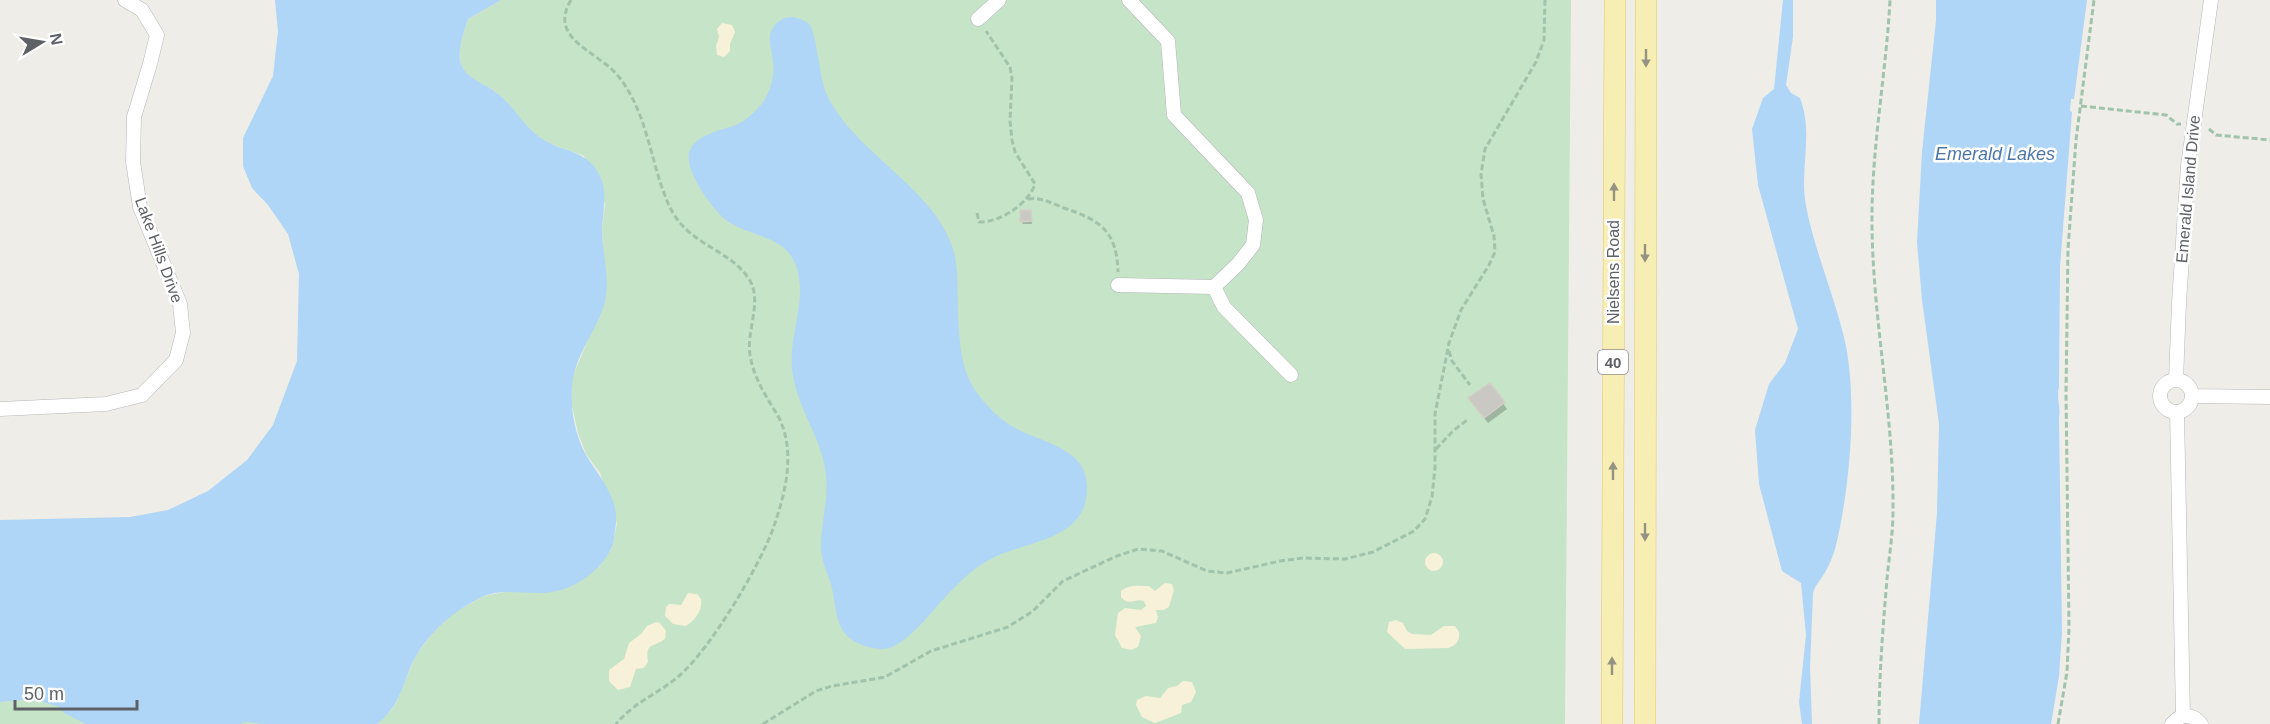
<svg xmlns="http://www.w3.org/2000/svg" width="2270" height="724" viewBox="0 0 2270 724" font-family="Helvetica,sans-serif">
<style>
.green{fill:#c6e4c7}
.sand{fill:#f7f1d9}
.water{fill:#afd5f7}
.shadow{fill:#0003}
.building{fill:#cac8c3;stroke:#d3cfc5;stroke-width:1.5}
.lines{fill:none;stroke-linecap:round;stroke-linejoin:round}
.street-casing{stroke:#b4b6ba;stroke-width:15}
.primary-casing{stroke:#e4c66b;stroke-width:22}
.path{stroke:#9fc4ab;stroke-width:3;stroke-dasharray:6 3;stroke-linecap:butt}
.street{stroke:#fff;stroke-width:14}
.primary{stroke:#f7eeb3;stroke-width:21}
.oneway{fill:#949280}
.labels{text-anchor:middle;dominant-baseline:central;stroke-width:5;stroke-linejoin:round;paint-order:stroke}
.shield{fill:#fff;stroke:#8e9093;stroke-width:1.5}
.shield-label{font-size:15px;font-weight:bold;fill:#5e6165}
.street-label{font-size:16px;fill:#5e6165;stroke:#fff}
.water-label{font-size:18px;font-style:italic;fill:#4c76a7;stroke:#fff}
</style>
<rect width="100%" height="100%" fill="#efede7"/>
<path class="green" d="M501 0H1571L1565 724H374L390 712 397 701 415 657 433 632 455 612 484 596 510 591 551 592 599 566 612 548 617 523 600 473 586 454 578 433 571 401 572 378 588 340 603 247 602 228 605 204 584 156C572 151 557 147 545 141 524 130 515 107 497 93 484 83 463 79 460 60 458 47 464 32 468 19Z
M23 700 259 722 264 724H0V702Z"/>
<path class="sand" d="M722 23 732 25 735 32 730 44V51L724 57 717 55 716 46 719 37 717 29Z
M1425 562a9 9 0 1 1 18 0a9 9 0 1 1-18 0Z
M1165 583 1172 584 1174 590 1169 607 1163 610H1156L1158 617 1156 623 1135 627 1141 636 1138 647 1131 650 1122 648 1115 635 1118 613 1125 608 1141 610 1146 606 1144 601C1135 598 1129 607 1121 597V591C1129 584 1140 586 1149 586L1155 591Z
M688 593 697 594 701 599C703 610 695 620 686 626L673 624 665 616 666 607 669 604 681 605Z
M1396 620 1403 623 1407 631 1412 634 1431 635 1444 626H1455L1459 632C1460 641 1456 646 1448 648L1405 649 1387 632 1389 622Z
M656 622 660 623 666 631 665 639C653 648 645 642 648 662L644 668 636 669 630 687 618 690 609 681V670L624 659 629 643 641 634 647 626Z
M1183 681 1192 682 1196 692 1191 702 1182 705 1181 713 1155 723 1142 717 1136 705 1137 700 1146 696 1160 698 1168 688 1177 686Z"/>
<path class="water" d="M275 0H501L468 19C464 31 458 48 460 61 464 78 482 82 494 91 514 104 523 128 544 140 563 152 581 149 596 169 609 187 603 209 602 229 602 256 612 282 603 308 594 334 574 358 572 386 570 408 575 435 586 455 601 480 621 499 615 531 614 537 614 544 611 549 600 571 576 588 552 592 529 596 504 587 482 597 455 610 431 630 416 656 406 673 403 695 390 711 387 716 381 720 377 724H264L246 722 240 724H86L64 713 59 707 43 702 23 700 0 702V520L130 517 168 510 208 491 247 460 273 425 297 361 299 274 288 234 268 205 252 188 243 166V138L273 76 278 31Z
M1783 0H1793V37L1786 85 1791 93 1800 98C1814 136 1799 167 1806 206 1815 253 1836 299 1846 346 1857 404 1850 487 1836 545 1834 554 1829 566 1824 574 1820 581 1815 585 1813 593L1810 667 1812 724H1802L1799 702 1806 635 1801 583 1782 571 1759 484 1755 430 1769 384 1785 363 1798 329 1758 185 1752 129 1763 98 1774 89Z
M1936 0H2087L2074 99H2071L2070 111 2072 112 2060 267 2059 387C2056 398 2061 407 2059 418L2062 632 2059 676 2051 724H1919L1937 513 1939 424 1922 300 1917 242 1922 152 1936 20Z
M794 17C800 19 804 20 809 24 817 33 819 78 827 95 853 151 933 188 952 246 959 266 957 289 958 311 959 338 960 367 975 390 985 405 1001 421 1017 429 1044 443 1088 449 1087 488 1087 538 1033 540 997 556 968 568 945 598 924 621 915 630 904 642 892 647 885 650 876 649 868 647 831 636 839 610 830 581 825 568 820 556 821 542 822 517 830 494 825 468 819 433 795 404 792 368 789 338 804 308 799 278 793 234 754 240 726 220 712 209 682 168 690 150 699 132 724 131 740 123 749 118 758 109 764 101 771 89 775 75 773 61 772 51 767 39 772 29 775 24 779 21 784 18Z"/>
<path class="shadow" d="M1030 211 1032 224H1023L1021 221Z
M1503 403 1507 409 1488 423 1474 405Z"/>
<path class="building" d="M1020 210H1031L1032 221 1020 222Z
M1490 383 1505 402 1484 418 1468 398Z"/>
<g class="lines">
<defs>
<path id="street" d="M1129 0 1168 41 1174 115 1248 193 1256 220 1253 245 1238 264 1214 287
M978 19 999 0
M1118 285 1214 287 1224 307 1291 375
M2176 380 2179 303 2188 166 2211 0
M2160 396a16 16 0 1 1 32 0a16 16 0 1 1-32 0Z
M2192 396 2270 397
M0 409 106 404 142 395 176 360 183 333 180 304 140 207 133 162 134 117 150 64 157 35 142 10 125 0
M2177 412 2183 716
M2172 724C2180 714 2192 713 2201 724"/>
<path id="primary" d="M1612 724 1615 0
M1645 724 1646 0"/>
</defs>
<use href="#street" class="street-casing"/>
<use href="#primary" class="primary-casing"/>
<path class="path" d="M571 0C547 40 599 51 619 77 648 114 650 162 668 203 686 246 728 247 749 279 763 301 746 331 750 355 754 379 766 396 778 416 796 450 786 491 774 526 761 564 711 648 680 675 660 693 634 702 616 724
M2081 106 2166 115 2177 124H2181
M2209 129 2216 135 2270 140
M1028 199C1042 197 1051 203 1064 208 1100 220 1117 231 1118 272
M977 213 979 222C1000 223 1029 203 1035 184L1015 152 1012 140 1010 121 1012 78 1010 67 986 31
M1449 351 1452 361 1470 385
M1436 449 1453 431 1467 420
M763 724 816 691 832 686 885 677 931 651 1008 627 1033 611 1063 581 1117 556 1138 549 1162 551 1207 571 1227 573 1280 561 1303 558 1345 559 1373 552 1414 531 1425 519 1432 497 1435 468V414L1449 343 1461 310 1489 265 1495 252 1494 236 1483 199 1481 174 1485 149 1536 62 1544 40 1545 0
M1879 724C1879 676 1883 627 1887 579 1889 557 1893 534 1893 511 1894 415 1873 322 1872 226 1871 150 1886 76 1890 0
M2058 724 2067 672 2069 628 2066 394 2068 249 2076 140 2094 0"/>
<use href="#street" class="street"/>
<use href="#primary" class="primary"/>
</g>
<defs><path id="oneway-solid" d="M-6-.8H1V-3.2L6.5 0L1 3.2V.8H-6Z" transform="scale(1.5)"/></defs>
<g class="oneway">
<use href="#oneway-solid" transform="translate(1646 58) rotate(90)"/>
<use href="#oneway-solid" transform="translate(1614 192) rotate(-90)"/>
<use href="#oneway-solid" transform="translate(1645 253) rotate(90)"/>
<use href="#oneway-solid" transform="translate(1613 471) rotate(-90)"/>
<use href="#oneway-solid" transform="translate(1645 532) rotate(90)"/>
<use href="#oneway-solid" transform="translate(1612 666) rotate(-90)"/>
</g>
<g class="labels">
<rect class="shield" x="1598" y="350" width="30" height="24" rx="4.5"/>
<g class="shield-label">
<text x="1613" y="362">40</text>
</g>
<g class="street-label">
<text transform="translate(2188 189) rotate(-85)">Emerald Island Drive</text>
<text transform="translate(159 250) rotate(70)">Lake Hills Drive</text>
<text transform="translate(1613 272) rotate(-90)">Nielsens Road</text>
</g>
<g class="water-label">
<text x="1995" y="154">Emerald Lakes</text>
</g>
</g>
<g transform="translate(42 42) rotate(79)" stroke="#ffffff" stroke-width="4.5" paint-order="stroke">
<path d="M0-4.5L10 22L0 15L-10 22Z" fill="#5e6165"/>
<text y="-9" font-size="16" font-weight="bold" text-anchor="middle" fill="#5e6165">N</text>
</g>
<path d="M15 700v9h122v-9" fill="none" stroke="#5e6165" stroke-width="3"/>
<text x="24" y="700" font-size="18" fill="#5e6165" stroke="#ffffff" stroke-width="4.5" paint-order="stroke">50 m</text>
</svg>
